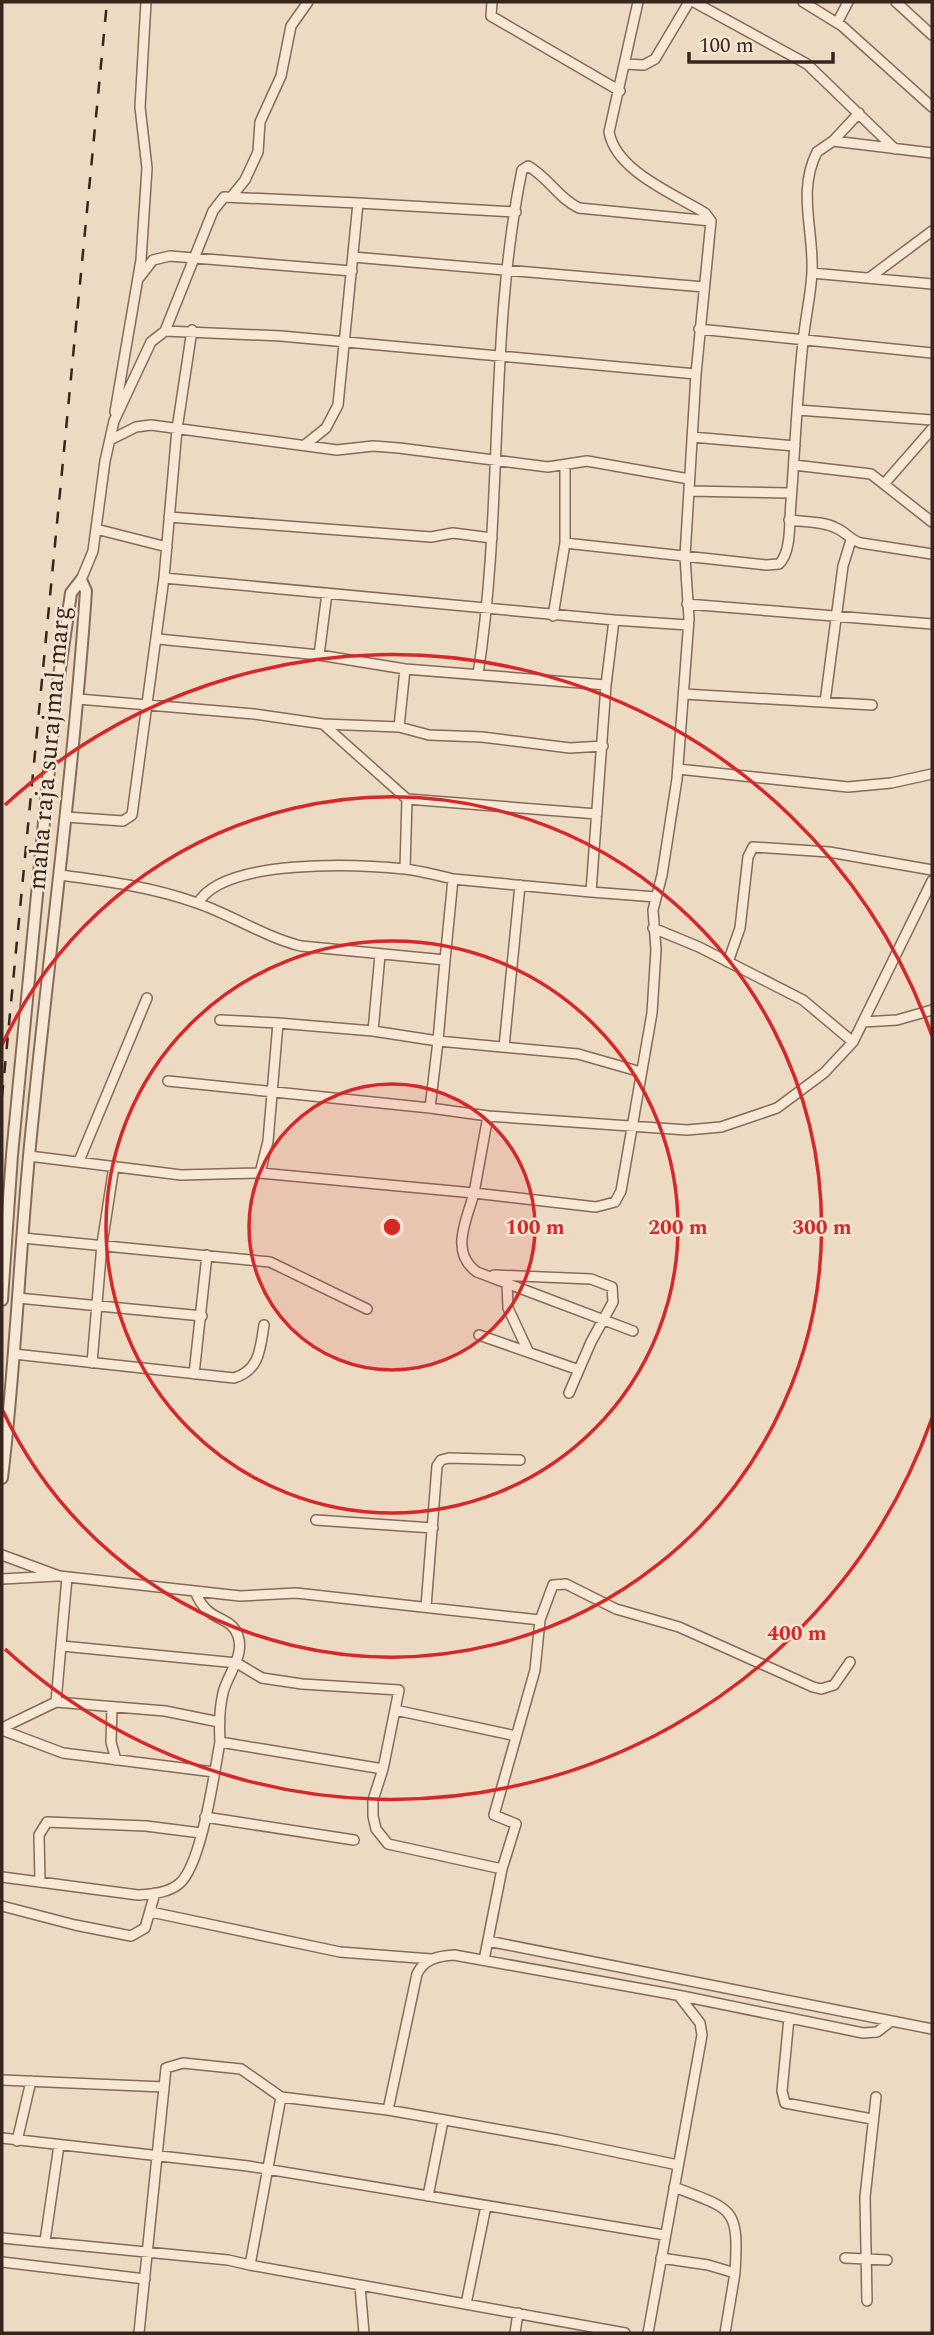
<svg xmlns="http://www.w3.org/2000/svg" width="934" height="2335" viewBox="0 0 934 2335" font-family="Spectral,serif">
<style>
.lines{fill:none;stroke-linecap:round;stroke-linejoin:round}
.minor-casing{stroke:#856b5a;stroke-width:12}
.tertiary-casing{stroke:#856b5a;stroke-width:14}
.minor{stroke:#f7e8d6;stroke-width:9}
.tertiary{stroke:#f7e8d6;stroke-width:10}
.rail{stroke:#36261e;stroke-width:2.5;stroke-dasharray:12 12;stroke-linecap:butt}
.ring{fill:none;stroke:#d62828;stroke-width:3.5}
.labels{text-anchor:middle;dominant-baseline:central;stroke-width:5;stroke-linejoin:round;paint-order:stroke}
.street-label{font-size:26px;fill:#36261e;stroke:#f4e5d2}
.centre{fill:#d62828;stroke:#f4e5d2;stroke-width:3.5}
.ring-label{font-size:21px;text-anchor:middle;font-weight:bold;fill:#d62828;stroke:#f4e5d2;stroke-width:5;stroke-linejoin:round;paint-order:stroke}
</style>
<rect width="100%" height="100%" fill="#ecdac3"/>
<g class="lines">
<defs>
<path id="minor" d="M492 2 491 16 620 91
M694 2 807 64 895 149
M803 2 842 26 932 107
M896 2 932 35
M837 23 848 2
M625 64 644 65 655 59 689 2
M833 141 932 153
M232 196 245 180 258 152 260 122 281 76 291 26 308 2
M353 257 704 287
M812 273 932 284
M139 278 153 260 170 256 352 271
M869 278 932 231
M699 329 932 353
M165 331 213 211 224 197 358 203
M798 410 932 420
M115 412 141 260 147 168 140 107 146 2
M692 437 795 446
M110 440 136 427 151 425 337 450 373 446 399 448 548 467 587 461 689 479
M306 444 326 428 338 405 358 203 516 212
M794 465 871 474 932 522
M884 484 932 429
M689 491 791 493
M169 517 431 537 453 533 492 538
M789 520C804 522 823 521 836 528 846 532 850 540 861 543L932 554
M96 529 167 547
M565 543 766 565 779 564C792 552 789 520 791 502 795 449 797 395 803 342 805 319 811 295 812 272 814 231 797 191 817 152L833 141 859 113
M164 578 177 429 192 330
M81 580 93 551 105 461 114 421 151 342 165 331 281 336 696 374 711 221 705 213C674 194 616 171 609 132L638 2
M687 604 932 624
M553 616 565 543V465
M614 620 688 625
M158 639 319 655 405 669 606 685
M319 655 327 593
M478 674C504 507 488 336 522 170L528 166C548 177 559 199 579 208L711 221
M684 694 872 705
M78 699 254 714 323 724 407 799 405 869
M825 702 843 566 851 540
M323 724 399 727 429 735 482 737 570 748 603 746
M399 727 405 669
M678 769 848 787 891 783 932 774
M407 799 597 814
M66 817 123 821 132 815 164 578 614 620 606 685 591 892 453 879
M60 875C107 881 152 887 197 903 232 915 267 938 301 946L445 960 453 879C437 875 421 871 405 869 358 864 224 858 198 903
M591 892 656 897
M653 928 699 947 803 1000 853 1042
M728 962 740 928 748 857 753 847 829 852 932 870
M220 1020 278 1023
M863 1022 897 1020 932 1010
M373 1031 438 1041 445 960
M504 1047 520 885
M168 1081 430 1108 438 1041 578 1054 641 1072
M488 1116 687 1130 721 1127 777 1108 824 1073 853 1042 932 881
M29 1156 181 1175 260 1173 268 1141 278 1023 373 1031 380 955
M79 1161 147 998
M260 1173 474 1193 488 1116 430 1108
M23 1238 270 1262 367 1309
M494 1275 591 1279 612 1287 613 1302 591 1342 569 1393
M507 1283 508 1308 528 1351
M18 1298 202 1316
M633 1331 477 1272C449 1252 467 1220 474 1193L596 1207 615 1202 621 1191 652 1013 656 950 653 910 662 875 677 779 689 619 685 556 696 374
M479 1335 579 1370
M14 1354 234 1378C260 1370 260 1349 264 1325
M92 1363 102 1244 114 1166
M194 1374 207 1255
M316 1520 433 1528
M2 1555 59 1576 195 1591C207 1624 231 1614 238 1636 245 1656 227 1675 223 1693 219 1710 219 1725 220 1742L383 1769 373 1800V1816L376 1829 388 1844 502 1869 484 1960
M2 1579 57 1576
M195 1591 240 1596 296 1593 540 1620 535 1670 494 1815 516 1824 502 1869
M426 1607 437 1466 441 1460 449 1458 520 1460
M540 1620 553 1585 566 1584 616 1609 679 1627 813 1687 821 1689 834 1685 850 1662
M62 1646 237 1663 262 1678 302 1684 399 1690 383 1769
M56 1702 165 1711 219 1722
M112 1708 111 1742 116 1760
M395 1710 516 1736
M2 1728 56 1702 67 1577
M2 1730 63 1753 214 1772
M205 1817 354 1840
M2 1877 138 1895C152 1894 169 1893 180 1883 202 1863 214 1774 220 1742
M40 1882 39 1835 47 1822 146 1826 201 1833
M2 1906 75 1925 131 1936 145 1928 155 1893
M151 1912 340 1952 431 1959
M488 1941 932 2029
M789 2018 782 2091 785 2103 872 2119
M2 2080 164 2087
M388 2110 417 1974C424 1959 438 1956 454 1955L682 1996 863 2033 877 2032 890 2022
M2 2138 248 2166 664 2235
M17 2141 31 2081
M674 2187C734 2210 739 2207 735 2273
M428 2196 443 2121
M2 2238 228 2260 250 2265
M45 2241 59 2145
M661 2258 708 2265 735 2273 725 2333
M845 2258 887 2260
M2 2262 145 2279
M360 2286 364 2333
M867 2301 865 2197 876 2097
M466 2304 486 2206
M139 2333 166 2068 183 2063 241 2069 281 2097
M515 2333 518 2313
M625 2333 250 2265 281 2097 388 2110 558 2140 678 2165
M648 2333 702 2035 700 2023 679 1996"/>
<path id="tertiary" d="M2 1300 12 1155 56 697 71 593 81 580 86 591C73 780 47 967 29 1156 19 1263 15 1371 2 1478"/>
</defs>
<use href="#minor" class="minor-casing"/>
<use href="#tertiary" class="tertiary-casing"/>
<use href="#minor" class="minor"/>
<use href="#tertiary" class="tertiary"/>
<path class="rail" d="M2 1097 107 2"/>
</g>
<circle cx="392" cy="1227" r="143" fill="#d62828" fill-opacity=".12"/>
<g class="ring">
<circle cx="392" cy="1227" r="143"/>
<circle cx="392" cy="1227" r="286"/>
<path d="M2 1045A430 430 0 1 1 2 1409"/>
<path d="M932 1418A573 573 0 0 1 5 1649M5 805A573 573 0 0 1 932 1036"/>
</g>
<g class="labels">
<g class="street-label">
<text transform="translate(49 748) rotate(-85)">maha raja surajmal marg</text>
</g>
</g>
<circle cx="392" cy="1227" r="10" class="centre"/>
<g class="ring-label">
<text x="535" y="1234">100 m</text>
<text x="678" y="1234">200 m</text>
<text x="822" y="1234">300 m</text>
<text x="797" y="1640">400 m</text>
</g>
<rect width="934" height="2335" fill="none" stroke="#36261e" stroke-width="7"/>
<path d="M689 52v10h144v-10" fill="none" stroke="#36261e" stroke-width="3.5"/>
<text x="699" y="52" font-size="21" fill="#36261e" stroke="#f4e5d2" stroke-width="5" paint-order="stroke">100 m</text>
</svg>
